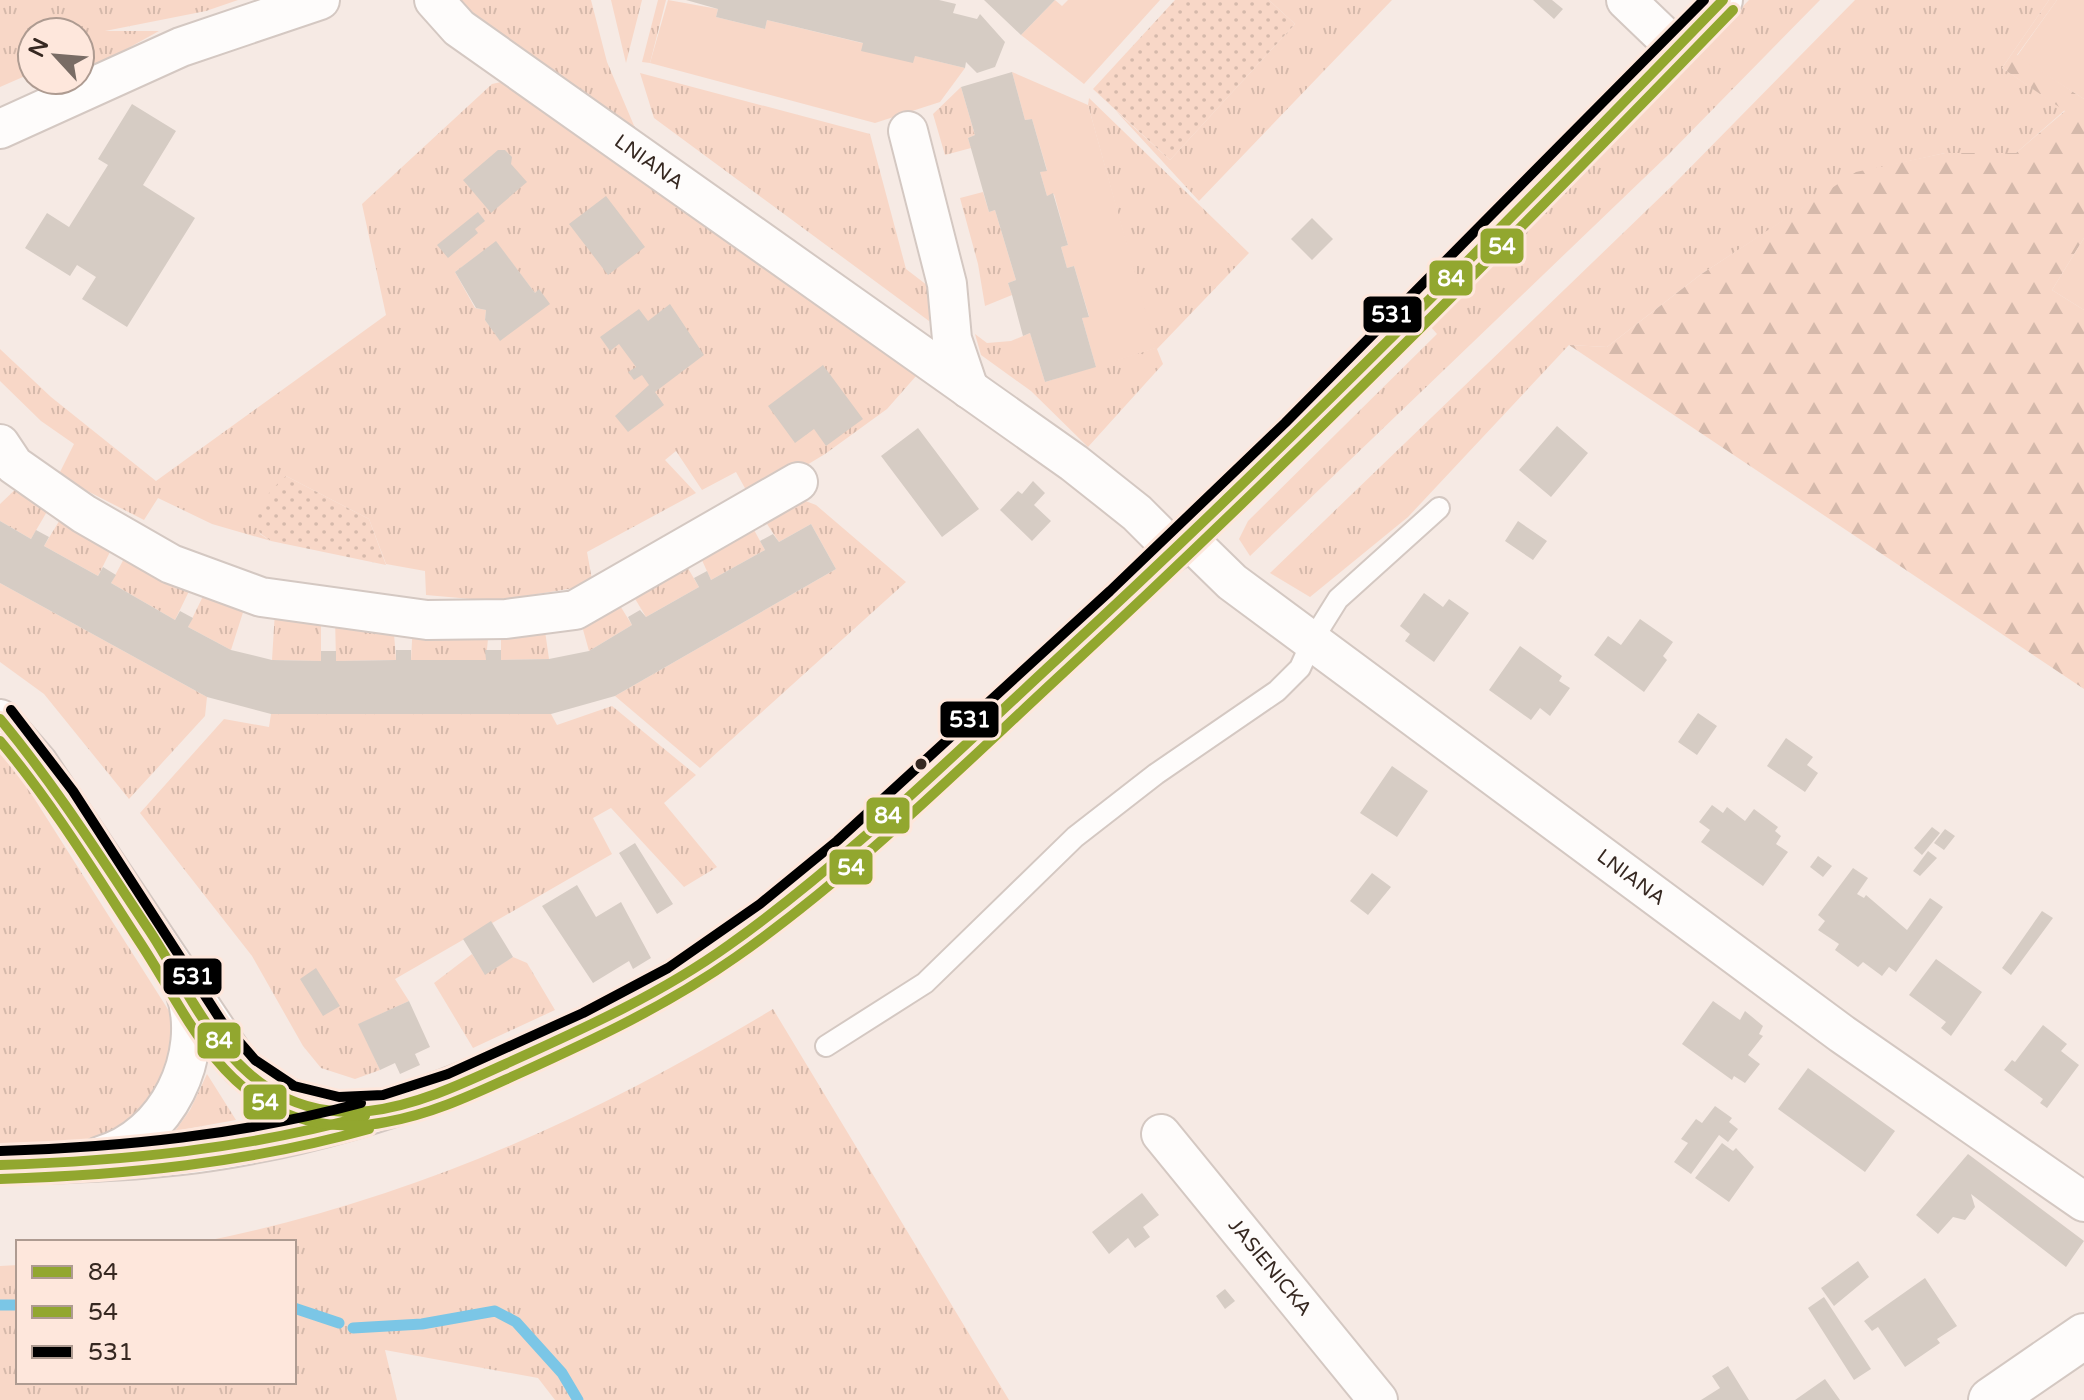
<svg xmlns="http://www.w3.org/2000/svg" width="2084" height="1400" viewBox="0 0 2084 1400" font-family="'Varela Round',sans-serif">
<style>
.grass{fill:url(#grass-tufts);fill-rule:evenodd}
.forest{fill:url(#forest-firs)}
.park{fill:url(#park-dots)}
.garden{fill:#f8d7c7}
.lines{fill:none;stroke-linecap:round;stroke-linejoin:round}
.stream{stroke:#7bc6e6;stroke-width:11}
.building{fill:#d6ccc4}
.service-casing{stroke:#d4c8c2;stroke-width:24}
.minor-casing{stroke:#d4c8c2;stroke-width:42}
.tertiary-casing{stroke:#d4c8c2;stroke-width:48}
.service{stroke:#fefcfb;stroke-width:20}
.minor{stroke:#fefcfb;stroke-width:38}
.tertiary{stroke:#fefcfb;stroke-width:44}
.bus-1-casing{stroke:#fee7dc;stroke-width:16}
.bus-2-casing{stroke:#fee7dc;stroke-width:16}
.bus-3-casing{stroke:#fee7dc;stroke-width:16}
.bus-1{stroke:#92a72f;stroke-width:10}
.bus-2{stroke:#92a72f;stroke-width:10}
.bus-3{stroke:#000;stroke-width:10}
.bus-dot{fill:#362821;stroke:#fee7dc;stroke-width:3}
.labels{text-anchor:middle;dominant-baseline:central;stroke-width:7;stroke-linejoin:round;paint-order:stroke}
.street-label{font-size:20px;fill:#362821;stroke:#fee7dc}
.line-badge{stroke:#fee7dc;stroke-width:3}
.badge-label{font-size:22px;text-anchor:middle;font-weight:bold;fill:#fff}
</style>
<defs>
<pattern id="grass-tufts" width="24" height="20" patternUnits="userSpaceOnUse" patternTransform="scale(2)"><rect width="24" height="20" fill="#f8d7c7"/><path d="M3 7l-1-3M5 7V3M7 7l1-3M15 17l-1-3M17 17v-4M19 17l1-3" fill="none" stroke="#d5b9ab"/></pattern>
<pattern id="forest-firs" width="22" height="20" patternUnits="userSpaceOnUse" patternTransform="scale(2)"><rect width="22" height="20" fill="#f8d7c7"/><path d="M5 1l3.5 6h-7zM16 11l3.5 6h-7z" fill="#d5b9ab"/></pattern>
<pattern id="park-dots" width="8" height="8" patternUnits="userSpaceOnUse" patternTransform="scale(2)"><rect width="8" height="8" fill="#f8d7c7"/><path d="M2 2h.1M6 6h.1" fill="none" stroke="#d5b9ab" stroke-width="1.8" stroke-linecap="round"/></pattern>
</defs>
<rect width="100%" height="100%" fill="#f6eae4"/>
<path class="grass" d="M0 0H238L206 11 105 31H159L123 51 118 64 80 80V32H32V73L0 87Z
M457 0H591L607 62 638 135 466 23Z
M611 0H642L626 63Z
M658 0H666L650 63 642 62Z
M1269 0H1392L1199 201 1116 111 1170 160 1295 24Z
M1749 0H1820L1667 156 1250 556 1239 539 1248 521 1437 334 1430 326Z
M1855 0H2049L2002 68 2065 110 2016 153H1945L1856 173 1700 275 1607 347 1569 345 1408 517 1310 597 1270 573 1675 183Z
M640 73 870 134 906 269 932 289 935 299 929 321 654 118Z
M501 82 924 367 887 409 825 454 751 499 736 472 702 490 676 451 665 460 696 493 587 552 593 585 494 601 426 595 425 571 386 564 369 519 286 476 260 534 271 541 212 524 158 498 144 520 58 476 74 444 41 421 0 381V349L51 397 156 481 386 315 362 204 492 84ZM496 242 535 293 539 290 500 340 485 320 486 310 475 308 455 272Z
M961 87 975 135 968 138 971 148 945 155 933 114Z
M1089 98 1249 253 1157 349 1163 364 1088 447 1031 391 981 355 975 334 987 343 1011 341 1030 333 1045 382 1155 348 1088 105Z
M983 192 989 212 995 210 1016 280 1008 283 1012 295 985 306 978 264 960 198Z
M21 484 52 503 31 539 0 521V504Z
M803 500 816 505 906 582 700 768 615 696 836 569 811 524 779 542 767 524Z
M64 513 115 542 98 576 44 546Z
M753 528 765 550 711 580 701 558Z
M127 553 192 585 175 620 111 583Z
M686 565 699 587 646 617 634 597Z
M0 583 207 697 205 716 129 799 44 694 0 662Z
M207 588 246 603 231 650 188 627Z
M619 604 632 625 589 651 582 626Z
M275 611 321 613V661L272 660Z
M335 617 393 620 396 660 336 661Z
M413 622 489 628 486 660H411Z
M545 631 549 659 501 660V632Z
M612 706 696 775 664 803 717 867 684 887 611 808 593 818 612 854 395 979 409 1001 359 1024 380 1070 355 1079 321 1068 303 1046 252 956 140 813 224 719 269 727 271 714H551L557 725Z
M0 754 22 779 169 1011C182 1063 140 1130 88 1143 60 1150 28 1146 0 1146Z
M472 954 485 974 513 957 527 963 555 1010 473 1048 434 983Z
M773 1009 1009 1400H555L538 1378 385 1350 397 1400H0V1266L18 1265V1382H294V1242H201C408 1201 593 1118 773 1009Z
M207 1074 236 1120 175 1131 190 1110Z"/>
<path class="forest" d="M2049 0H2057L2017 55 2084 99V238L2052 290 2084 310V689L1569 345 1607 347 1700 275 1856 172 1945 153H2016L2065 111 2002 68Z"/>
<path class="park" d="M1175 0H1269L1295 24 1170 160 1093 89Z
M286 476 369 519 386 565 271 541 261 534C246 515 272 488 286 476Z"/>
<path class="garden" d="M668 0 718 9 716 17 765 29 767 20 965 68 940 102 875 123 650 63Z
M1055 0 1062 6 1068 0H1160L1084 84 1021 35Z
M2057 0H2084V99L2017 56Z
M1012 72 1088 105 1156 348 1096 367 1082 318 1089 316 1074 266 1067 268 1061 247 1068 245 1054 194 1047 196 1040 172 1047 170 1032 119 1025 120Z
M2084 238V310L2052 290Z"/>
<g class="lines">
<path class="stream" d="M0 1305H18
M294 1308 339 1323
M353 1328 422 1324 495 1311 516 1322 562 1373 578 1400"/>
</g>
<path class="building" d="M686 0H939L956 4 953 13 977 19 980 14 1005 42 995 67 977 73 966 62 965 68 915 56 913 63 861 51 863 43 767 20 765 29 716 17 718 9Z
M984 0H1055L1021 35Z
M1533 0H1552L1563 9 1554 19Z
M1012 72 1025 120 1032 119 1047 171 1040 172 1047 196 1053 193 1068 245 1061 247 1067 268 1074 266 1089 317 1082 318 1096 367 1045 382 1030 333 1023 336 1012 295 1008 283 1016 280 995 210 989 212 968 138 975 135 961 87Z
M132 104 176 131 143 185 195 218 127 327 82 299 96 277 77 265 70 276 25 248 47 213 69 227 108 165 98 159Z
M498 150H505L512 157 511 164 527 182 491 213 463 180Z
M606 196 645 247 608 275 569 224Z
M478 212 485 221 475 229 478 233 448 258 437 245Z
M1312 218 1333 239 1312 260 1291 239Z
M496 241 535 293 539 289 550 304 500 341 485 320 486 310 476 308 455 272Z
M670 304 704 355 655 392 664 405 628 432 615 416 649 385 642 375 634 380 628 372 636 367 619 344 610 351 600 337 639 309 648 321Z
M823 365 863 419 826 446 814 429 795 443 768 406Z
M1557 426 1588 453 1551 497 1519 470Z
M918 428 979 509 942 537 881 456Z
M1033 481 1045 493 1034 505 1051 521 1032 541 1000 510 1018 491 1022 494Z
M0 521 31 539 36 530 49 537 44 546 98 576 103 567 116 575 111 583 175 620 180 611 193 618 188 627 231 650 272 660 321 661V651H336V661L396 660V650H411V660H486L485 650H501V660L549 659 589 651 632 625 628 617 640 610 646 617 699 587 694 578 707 571 711 580 765 550 760 541 773 534 779 542 811 524 836 569 615 696 551 714H271L207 697 0 583Z
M1518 521 1547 541 1533 560 1505 541Z
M1424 593 1443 607 1449 599 1469 613 1434 662 1405 641 1410 634 1400 626Z
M1640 619 1673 642 1663 656 1667 660 1644 692 1594 655 1608 636 1621 645Z
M1520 646 1562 676 1559 681 1570 688 1550 716 1540 708 1531 720 1489 690Z
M1698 713 1717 726 1697 755 1678 742Z
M1786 738 1813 757 1807 765 1818 773 1805 792 1767 766Z
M1392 766 1428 791 1397 837 1360 813Z
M1712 805 1723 813 1727 807 1745 821 1754 809 1778 827 1775 831 1781 836 1776 844 1788 852 1763 886 1701 842 1710 830 1699 822Z
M1932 827 1940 833 1922 855 1914 848Z
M1945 829 1955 836 1944 850 1934 843Z
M635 843 673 904 657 914 619 853Z
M1928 851 1937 858 1920 876 1913 871Z
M1818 856 1832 866 1823 877 1810 867Z
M1853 868 1868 878 1857 894 1864 898 1866 895 1907 930 1930 898 1943 907 1896 972 1889 967 1882 976 1863 962 1858 967 1835 950 1839 944 1818 930 1825 921 1818 915Z
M1372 873 1391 887 1368 915 1350 901Z
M577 885 596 917 621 902 651 958 633 969 629 961 593 983 542 906Z
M2042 911 2053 918 2011 975 2002 968Z
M491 921 513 957 485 975 463 939Z
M1936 959 1982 992 1951 1036 1941 1028 1946 1022 1909 995Z
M316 968 340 1006 323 1016 300 979Z
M409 1001 430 1047 415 1054 420 1065 400 1074 395 1063 380 1070 358 1024Z
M1713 1001 1740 1020 1745 1011 1763 1026 1759 1034 1763 1036 1748 1055 1760 1064 1745 1083 1734 1076 1732 1080 1682 1044Z
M2043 1025 2067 1044 2061 1051 2079 1065 2047 1108 2040 1103 2043 1099 2004 1070 2012 1060 2015 1062Z
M1808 1068 1895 1131 1865 1172 1778 1109Z
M1715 1106 1732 1118 1729 1122 1738 1129 1728 1142 1719 1135 1691 1174 1674 1162 1688 1143 1681 1139 1696 1119 1702 1123Z
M1722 1143 1733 1151 1736 1148 1754 1167 1729 1202 1695 1178Z
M1968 1154 2084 1241 2066 1267 1971 1194 1975 1207 1965 1220 1953 1217 1938 1234 1916 1215Z
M1142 1193 1159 1215 1143 1227 1150 1237 1135 1248 1128 1238 1109 1254 1092 1232Z
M1858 1261 1869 1277 1834 1306 1821 1288Z
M1925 1278 1957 1326 1937 1339 1940 1343 1905 1367 1878 1327 1872 1331 1864 1321Z
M1225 1289 1235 1301 1225 1309 1216 1296Z
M1824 1297 1871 1369 1854 1380 1808 1308Z
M1728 1366 1749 1400H1701L1720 1388 1712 1376Z
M1825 1379 1840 1400H1795Z"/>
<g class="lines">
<defs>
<path id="service" d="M826 1046 925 983 1075 837 1156 774 1277 691 1300 668 1313 639 1338 599 1439 508"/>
<g id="minor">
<path id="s1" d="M434 0 459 28 1074 463 1137 513 1175 551"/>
<path d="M1626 0 1676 48"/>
<path d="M0 129 181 47 320 0"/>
<path d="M908 131 947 284 952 339 969 389"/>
<path d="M0 444 14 465 84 514 171 564 261 597 427 620 506 619 575 610 798 482"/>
<path id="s2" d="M1188 539 1232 582 1842 1034 2084 1202"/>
<path d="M0 719 38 763 241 1067C275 1099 314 1110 359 1112"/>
<path id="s3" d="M1161 1134 1378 1400"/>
<path d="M100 1156C167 1138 207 1055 185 991"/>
<path d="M0 1165C79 1163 158 1161 236 1147 382 1122 519 1064 649 994 788 919 901 802 1016 696 1261 473 1493 238 1723 0"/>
</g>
<path id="tertiary" d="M1991 1400 2084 1336"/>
</defs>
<use href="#service" class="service-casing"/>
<use href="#minor" class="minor-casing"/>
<use href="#tertiary" class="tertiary-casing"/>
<use href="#service" class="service"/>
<use href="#minor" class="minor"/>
<use href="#tertiary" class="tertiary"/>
<defs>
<path id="bus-1" d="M0 719C55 785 101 858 149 930 188 989 219 1068 288 1099 312 1110 342 1114 369 1111 419 1105 466 1082 512 1061 587 1027 662 993 729 945 847 861 950 758 1056 660 1286 448 1505 225 1723 0
M0 1165C124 1161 245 1149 365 1116"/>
<path id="bus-2" d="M0 741C53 804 96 875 141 944 181 1005 212 1080 282 1112 315 1126 352 1129 386 1122 433 1114 476 1093 518 1074 593 1040 668 1005 736 957 854 874 958 770 1064 672 1294 459 1515 235 1733 10
M0 1179C126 1175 248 1163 369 1129"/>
<path id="bus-3" d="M11 710 73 791 222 1022 255 1060 294 1086 339 1097 383 1095 448 1074 583 1013 668 968 760 904 837 841 1110 591 1285 423 1704 0
M0 1151C123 1147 242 1135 361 1103"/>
</defs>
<use href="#bus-1" class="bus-1-casing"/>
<use href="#bus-2" class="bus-2-casing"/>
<use href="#bus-3" class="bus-3-casing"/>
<use href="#bus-1" class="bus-1"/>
<use href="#bus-2" class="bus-2"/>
<use href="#bus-3" class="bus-3"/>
</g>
<circle class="bus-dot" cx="921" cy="764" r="7"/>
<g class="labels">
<g class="street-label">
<text stroke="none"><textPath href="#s1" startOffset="270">LNIANA</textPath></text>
<text stroke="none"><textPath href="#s2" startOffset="558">LNIANA</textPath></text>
<text stroke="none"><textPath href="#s3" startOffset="172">JASIENICKA</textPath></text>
</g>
</g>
<g class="line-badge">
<rect x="1479" y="227" width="46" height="38" rx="8" fill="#92a72f"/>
<rect x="1428" y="259" width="46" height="38" rx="8" fill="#92a72f"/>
<rect x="1362" y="295" width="61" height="39" rx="8" fill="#000"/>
<rect x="939" y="700" width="61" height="39" rx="8" fill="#000"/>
<rect x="865" y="796" width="46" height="39" rx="8" fill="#92a72f"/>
<rect x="828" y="848" width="46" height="38" rx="8" fill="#92a72f"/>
<rect x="162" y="957" width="61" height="39" rx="8" fill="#000"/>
<rect x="196" y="1021" width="46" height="39" rx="8" fill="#92a72f"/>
<rect x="242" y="1083" width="46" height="38" rx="8" fill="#92a72f"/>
</g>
<g class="badge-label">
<text x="1502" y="254">54</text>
<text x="1451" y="286">84</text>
<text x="1392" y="322">531</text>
<text x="970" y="727">531</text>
<text x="888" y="823">84</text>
<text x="851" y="875">54</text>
<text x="193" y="984">531</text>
<text x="219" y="1048">84</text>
<text x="265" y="1110">54</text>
</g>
<rect x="16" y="1240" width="280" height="144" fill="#fee7dc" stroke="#ae9b91" stroke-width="2"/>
<rect x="32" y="1266" width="40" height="12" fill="#92a72f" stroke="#ae9b91" stroke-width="2"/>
<text x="88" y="1280" font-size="24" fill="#362821">84</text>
<rect x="32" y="1306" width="40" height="12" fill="#92a72f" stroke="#ae9b91" stroke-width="2"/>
<text x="88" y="1320" font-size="24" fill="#362821">54</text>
<rect x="32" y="1346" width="40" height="12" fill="#000000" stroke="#ae9b91" stroke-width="2"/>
<text x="88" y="1360" font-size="24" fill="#362821">531</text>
<g transform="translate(56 56) rotate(296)"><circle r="38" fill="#fee7dc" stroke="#ae9b91" stroke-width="2"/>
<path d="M0-6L14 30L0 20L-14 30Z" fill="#796c65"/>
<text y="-12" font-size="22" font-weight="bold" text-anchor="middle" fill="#362821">N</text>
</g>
</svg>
